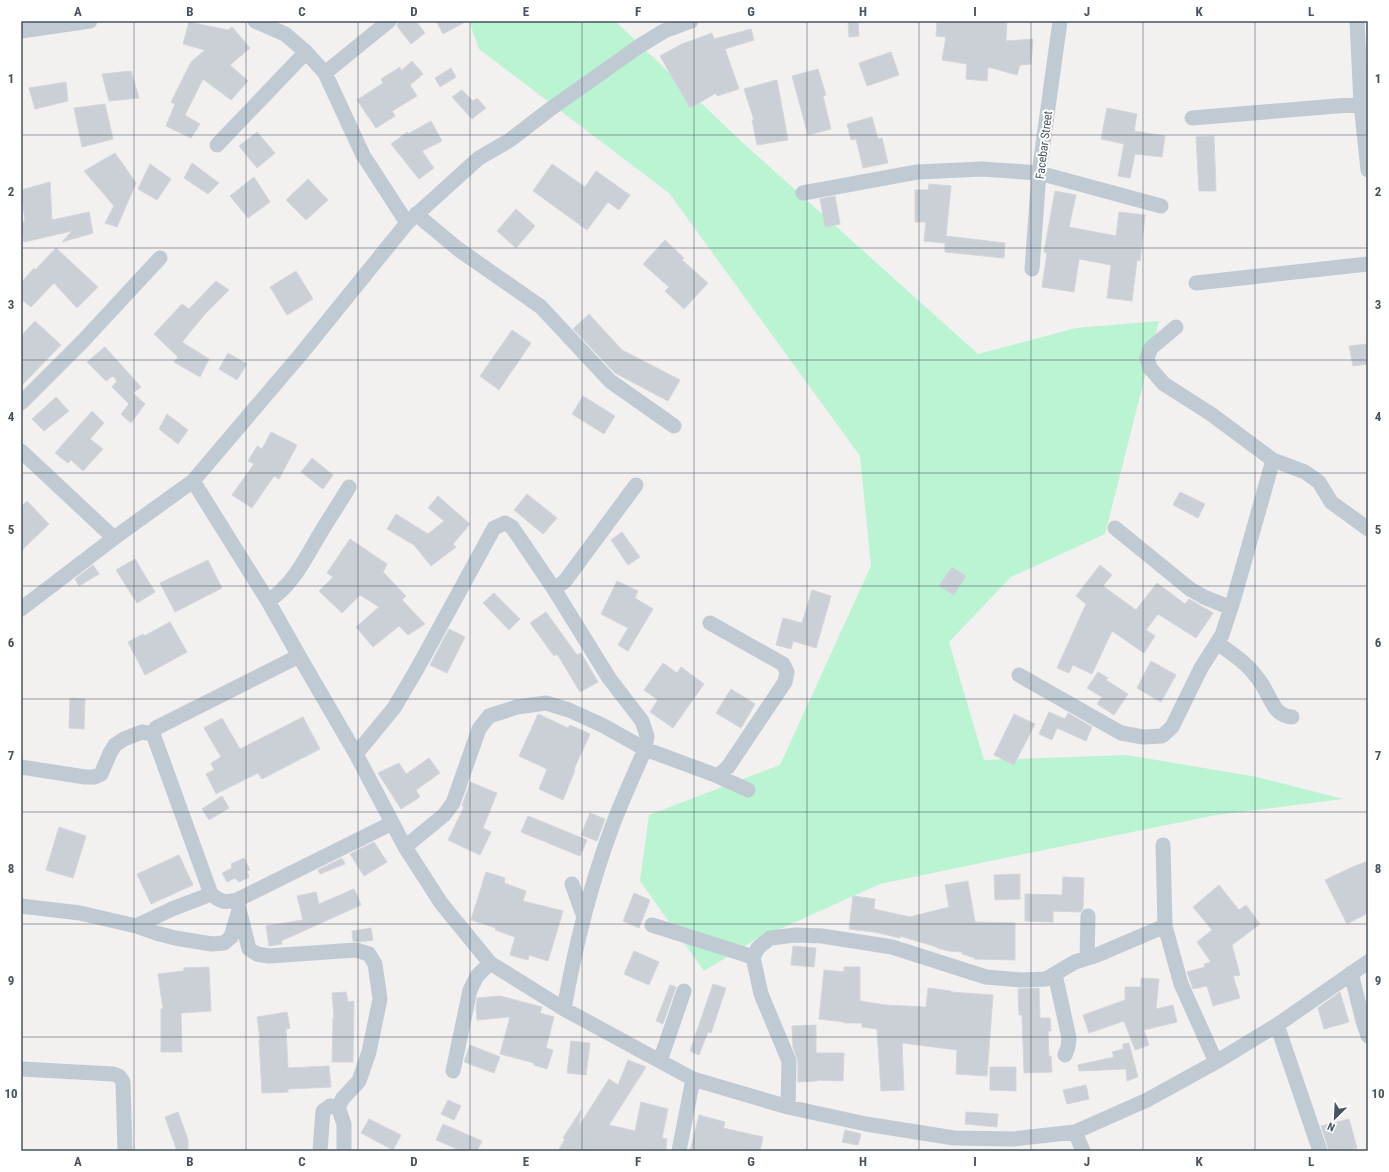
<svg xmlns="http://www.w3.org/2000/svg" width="1389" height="1172" viewBox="0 0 1389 1172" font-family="'Roboto Condensed',sans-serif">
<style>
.green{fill:#baf4d2}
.building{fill:#cbcfd6;stroke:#d3d6dc}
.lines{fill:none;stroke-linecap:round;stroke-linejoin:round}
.minor{stroke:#bfcad3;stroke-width:15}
.grid{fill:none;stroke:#465360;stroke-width:1;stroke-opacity:0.55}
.labels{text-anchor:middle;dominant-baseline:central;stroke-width:4;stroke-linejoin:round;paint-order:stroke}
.street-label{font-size:12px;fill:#465360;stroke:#fff}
.neatline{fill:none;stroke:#465360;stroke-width:1.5}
.grid-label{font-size:13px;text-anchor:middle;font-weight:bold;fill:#465360}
</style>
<rect width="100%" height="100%" fill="#f3f0f0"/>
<path class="green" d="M469 21H615L743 143 978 354 1076 328 1159 321 1105 534 1011 577 949 642 984 760 1127 755 1257 777 1343 799 1216 815 1029 853 880 884 753 941 704 971 640 881 649 815 780 765 871 566 860 456 669 193 479 49Z"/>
<path class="building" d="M398 21H416L425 33 411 44 397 26Z
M436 21H467L443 34Z
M848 21H858L859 36 849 37Z
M937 21H1007L1006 41 1033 39 1031 64 1020 65 1017 75 988 67 987 81 966 79 967 64 942 60 946 37 936 36Z
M189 22 228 30 232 27 250 48 230 65 248 81 231 100 203 79 185 115 200 124 191 138 166 126 175 104 171 102 191 62 205 50 183 44Z
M751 29 754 40 725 49 739 89 717 96 716 93 690 108 660 56 682 44 712 33 714 39Z
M891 52 899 75 867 86 859 63Z
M412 61 423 74 410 85 417 96 392 111 395 116 376 128 357 100 383 83 381 79 400 67 401 71Z
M451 68 456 77 440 87 435 78Z
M818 69 826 95 823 96 831 129 808 135 792 76Z
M131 71 139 98 109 101 102 74Z
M776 80H777L788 140 757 145 752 120H754L744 89Z
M66 82 68 101 35 109 29 88Z
M462 90 473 101 477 98 486 108 472 119 452 97Z
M105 104 113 139 82 147 74 108Z
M1107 108 1137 114 1134 131 1165 136 1162 157 1135 154 1130 178 1118 176 1124 144 1101 139Z
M872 117 878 139 882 138 888 163 863 168 856 139 851 140 847 124Z
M431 121 442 141 422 151 434 168 419 179 391 144 407 132 408 134Z
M257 132 275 153 257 168 239 146Z
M1214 136 1216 191H1199L1196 137Z
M115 153 136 183 117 227 105 223 114 206 84 171Z
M192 163 219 183 208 194 184 178Z
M150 164 171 179 157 200 138 189Z
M552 164 585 187 596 171 630 195 619 210 608 202 587 230 533 191Z
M254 177 270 202 248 218 230 196Z
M308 179 328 200 306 220 286 200Z
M50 182 52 220 89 212 93 233 62 242 72 231 24 242 21 229V222L25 221 21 190Z
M929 184 951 186 946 236 1005 243 1004 258 945 252V243L924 241 926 222H915V190H928Z
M1055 191 1076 195 1069 227 1116 236 1119 212 1145 215 1140 261 1137 260 1132 301 1107 298 1111 265 1079 259 1074 292 1042 287 1047 253 1044 252Z
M835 196 840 224 825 227 820 199Z
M516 209 535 226 516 248 497 231Z
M665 240 684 258 682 260 708 283 684 309 665 291 669 287 643 264Z
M56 248 98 287 77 308 54 283 31 307 21 299V283L34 268 35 270Z
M296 271 313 299 287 315 270 287Z
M216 281 229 290 205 314 182 342 209 359 200 377 174 362 178 357 154 334 182 304 189 309Z
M589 314 622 350 680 380 668 401 615 373 573 329Z
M35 321 61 345 21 386V336Z
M512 330 531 343 499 390 480 376Z
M1368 344V364L1353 366 1349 346Z
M105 347 141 387 133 393 145 404 131 423 121 414 129 404 112 387 117 381 113 376 106 381 87 362Z
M228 353 247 364 237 380 219 369Z
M583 396 615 416 604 434 572 414Z
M56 397 69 411 44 431 32 419Z
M92 411 104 423 90 439 103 449 83 471 71 460 68 463 55 453Z
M167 414 188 430 178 444 159 429Z
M271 432 297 445 279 479 274 476 252 508 232 495 254 464 248 461 257 446 262 449Z
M312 458 333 475 323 489 301 472Z
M1180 492 1205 504 1198 518 1173 505Z
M527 494 557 518 543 534 514 510Z
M438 496 470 524 453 544 456 547 431 566 414 545 387 529 396 514 428 534 444 521 428 508Z
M27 501 49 524 21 551V507Z
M622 532 640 557 628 565 611 540Z
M350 539 387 564 383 572 406 596 402 600 425 624 408 635 399 626 373 647 356 627 379 607 360 595 342 613 319 591 333 577 327 573Z
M135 559 155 592 137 603 116 570Z
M208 560 222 588 175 612 160 583Z
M93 565 99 574 79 586 75 579Z
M1100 565 1112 575 1103 586 1136 610 1157 583 1185 604 1189 599 1213 613 1196 638 1158 614 1146 630 1155 636 1144 653 1112 631 1092 674 1073 665 1069 673 1057 668 1086 604 1076 596Z
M952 567 966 576 954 595 939 586Z
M617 581 638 591 635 598 653 609 628 651 618 645 628 628 601 614Z
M812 590 831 596 816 648 793 641 791 649 776 645 783 618 802 623Z
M494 593 520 619 509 630 483 603Z
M546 612 577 655 581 653 598 682 580 692 557 654 554 656 530 623Z
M170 622 187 652 145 675 128 642 143 634 144 636Z
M449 629 465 637 447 673 430 665Z
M1151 661 1176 675 1161 702 1137 688Z
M663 663 677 673 681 667 704 684 673 728 650 712 658 700 644 690Z
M1098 672 1108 678 1106 680 1128 694 1114 715 1097 704 1102 697 1087 688Z
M731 689 755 704 741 728 716 713Z
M70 698 85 699 84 729 69 728Z
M1049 712 1065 719 1068 713 1092 727 1086 741 1057 728 1052 740 1039 734Z
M538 714 568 728 570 725 590 734 574 769 575 770 563 800 539 789 547 769 519 756Z
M1014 714 1035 724 1014 765 994 755Z
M303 717 320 749 262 779 258 773 216 794 206 774 214 770 211 763 221 757 204 728 222 718 240 749Z
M429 758 440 773 416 790 420 797 401 809 378 773 399 763 406 774Z
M470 782 497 793 483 828 491 832 480 855 448 840 464 807 462 806Z
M222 796 229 808 209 820 202 809Z
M590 813 605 819 597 841 581 835Z
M528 816 587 840 580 856 521 832Z
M59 827 86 836 73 878 46 870Z
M374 842 387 862 364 876 350 854Z
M179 855 193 885 151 904 137 874Z
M244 858 250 870 247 871 249 877 239 882 235 878 227 882 222 873 232 868 231 864Z
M342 858 345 864 320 874 318 870Z
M1368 861V913L1347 924 1325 880 1350 868Z
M486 872 505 878 504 883 526 891 523 901 563 911 548 961 529 955 528 960 510 955 515 937 495 930 496 928 471 920Z
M1020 874V899L995 900 994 875Z
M1063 877 1084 878 1083 909 1080 912 1053 911V922L1025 921V894L1062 895Z
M968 881 975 922 1015 923V960L974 959 975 958 962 954V952L949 951 937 948V947L900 936V938L874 932 849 929 853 896 875 899 874 909 910 917 949 907 945 885Z
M1219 885 1239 910 1246 905 1260 924 1232 945 1240 975 1233 976 1240 998 1213 1006 1207 986 1193 989 1187 972 1205 967 1204 964 1211 962 1197 942 1212 930 1193 907Z
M354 889 361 905 281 941 282 944 269 946 266 926 303 920 297 896 316 892 319 904Z
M634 893 650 900 639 928 623 921Z
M371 928 373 940 360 942 353 941 352 931Z
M793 946 816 948 814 967 791 965Z
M634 951 659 962 649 985 624 974Z
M209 967 211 1011 181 1013 182 1052H161V1009H163L158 974 184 971V968Z
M844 967H860V1001L885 1005 926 1007 928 988 951 991V992L993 995 987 1076 956 1074 957 1050 902 1043 904 1090 881 1091 877 1029 862 1027V1023H844V1022L819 1019 824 970 844 972Z
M1141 978 1159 979 1156 1009 1173 1005 1177 1022 1144 1030 1149 1045 1135 1050 1124 1021 1089 1033 1083 1015 1125 1000V987H1141Z
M713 984 726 988 711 1033 708 1032 699 1055 690 1051Z
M670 985 676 987 663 1024 656 1021Z
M1039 988 1040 1018H1050L1051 1031H1048L1049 1057 1051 1056 1052 1072 1024 1073 1022 1015H1019L1018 989Z
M346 992 348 1002 354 1001 353 1062H332L333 1018H334L332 993Z
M1340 992 1349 1022 1324 1029 1318 1008Z
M500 996 542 1007 540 1013 554 1017 546 1048 553 1050 547 1069 534 1065V1063L500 1054 510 1017 477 1020 476 1007 477 998Z
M287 1012 290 1028 286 1029 288 1068 329 1066 331 1087 288 1089V1092L262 1093 259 1040 260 1039 257 1017Z
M816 1025V1053H844L843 1081 817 1080V1081L798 1082V1061L793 1047 792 1026Z
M571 1041 590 1043 586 1075 567 1073Z
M1129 1043 1138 1077 1127 1081 1126 1069 1079 1071 1078 1065 1114 1057 1112 1052 1123 1049V1044Z
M470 1045 500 1057 494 1073 464 1062Z
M628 1060 646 1067 609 1125 635 1131 641 1102 668 1109 662 1138 667 1139 666 1151H558L565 1139 563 1138 581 1110 579 1126 609 1079 618 1085Z
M990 1067H1016V1091L990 1090Z
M1086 1085 1089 1099 1067 1104 1063 1090Z
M448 1100 461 1106 454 1120 441 1114Z
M178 1112 188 1140V1151H177L165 1117Z
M966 1112 998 1114 997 1127 965 1124Z
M699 1115 725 1122 723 1128 763 1137 760 1151H690Z
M369 1119 401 1135 393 1150 361 1133Z
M1349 1119 1357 1148 1346 1151H1329L1321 1126Z
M443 1124 482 1141 477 1151H462L436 1140Z
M845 1130 861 1134 858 1145 842 1142Z"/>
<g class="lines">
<path class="minor" d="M255 21 285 34 306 52 325 73 363 155 407 223
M1357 21 1361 104 1368 170
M21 31 90 21
M325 73 389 21
M1192 118 1361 104
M217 145 306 52
M803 193 917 172 982 169 1039 173 1161 206
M416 214 458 249 541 307 610 381 674 426
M1032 269 1039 173 1060 21
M1196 283 1368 264
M1176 327 1151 348 1147 358 1150 368 1164 384 1211 414 1273 460 1305 472 1319 482 1331 502 1368 529
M21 403 82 342 160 258
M21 451 114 538
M193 481 268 601 299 656 356 754 405 847 441 903 490 963 564 1009 693 1079 788 1107 866 1124 954 1138 1013 1139 1075 1132 1147 1100 1216 1062 1277 1025 1368 962
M1115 528 1190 589 1204 597 1231 608
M554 589 565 581 636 485
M268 601C292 586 304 561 318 537 328 520 339 504 349 487
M21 609 114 538 193 481 301 354 407 223 479 158 510 140 549 110 638 47 664 31 691 21
M710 623 783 664 787 672 785 682 728 767 721 773 715 775
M1217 643C1229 651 1242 660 1251 670 1256 676 1261 681 1264 688 1272 701 1275 716 1292 717
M299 656 156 728 153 734 211 894C222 903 227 903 239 899L392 823
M1019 675 1121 733 1143 737 1162 736 1172 727 1201 668 1222 635 1234 598 1273 460
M356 754 394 708 417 669 494 528 505 523 512 527 554 589 609 678 642 721 647 736 645 749C634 775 622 800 612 827 590 886 575 947 564 1009
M21 767 85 777H94L101 774 110 753 115 745 124 739 142 732 153 734
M1163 845 1165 926 1181 984 1216 1062
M405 847 444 815 453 803 479 729 489 716 517 707 546 703 569 710 602 725 645 749 715 775 748 790
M572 884 584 917
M21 906 80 913 136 926 156 933 175 938 212 944 224 943 231 937 239 910
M239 909 249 949 257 954 269 956 356 950 369 954 375 964 380 999 369 1052 359 1081 343 1098 338 1107 344 1124V1151
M652 925 753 957
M136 926 172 909 211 894
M1087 958 1088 916
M1351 973 1363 1021 1368 1036
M1055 974 1069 1038 1068 1047 1065 1055
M1277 1025 1320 1151
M660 1061 684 991
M21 1069 113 1074 119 1076 123 1082 125 1151
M453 1071 470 990 477 976 490 963
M788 1107 789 1061 761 994 753 957 758 948 770 938 796 935 822 936 892 947 986 977 1021 980 1046 979 1075 962 1097 955 1165 926
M1075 1132 1083 1151
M320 1151 323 1111 330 1106 338 1107
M679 1151 693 1079"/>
</g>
<path class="grid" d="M134 21V1151M246 21V1151M358 21V1151M470 21V1151M582 21V1151M694 21V1151M807 21V1151M919 21V1151M1031 21V1151M1143 21V1151M1255 21V1151M21 135H1368M21 248H1368M21 360H1368M21 473H1368M21 586H1368M21 699H1368M21 812H1368M21 924H1368M21 1037H1368"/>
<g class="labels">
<g class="street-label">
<text transform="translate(1044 145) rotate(-83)">Facebar Street</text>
</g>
</g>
<rect width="1389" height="1172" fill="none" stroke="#ffffff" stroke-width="44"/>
<g transform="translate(1335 1118) rotate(204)" stroke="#ffffff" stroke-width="3" paint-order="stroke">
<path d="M0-3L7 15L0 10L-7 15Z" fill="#465360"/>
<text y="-6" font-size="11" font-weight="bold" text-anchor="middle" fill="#465360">N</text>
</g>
<rect x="22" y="22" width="1345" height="1128" class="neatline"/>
<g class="grid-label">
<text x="78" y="16">A</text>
<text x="190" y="16">B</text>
<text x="302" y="16">C</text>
<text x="414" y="16">D</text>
<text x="526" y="16">E</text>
<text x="638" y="16">F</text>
<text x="751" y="16">G</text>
<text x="863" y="16">H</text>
<text x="975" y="16">I</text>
<text x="1087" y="16">J</text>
<text x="1199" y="16">K</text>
<text x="1311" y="16">L</text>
<text x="11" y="83">1</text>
<text x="1378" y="83">1</text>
<text x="11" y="196">2</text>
<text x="1378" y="196">2</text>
<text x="11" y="309">3</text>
<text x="1378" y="309">3</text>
<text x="11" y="421">4</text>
<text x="1378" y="421">4</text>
<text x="11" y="534">5</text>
<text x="1378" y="534">5</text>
<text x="11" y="647">6</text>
<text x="1378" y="647">6</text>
<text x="11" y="760">7</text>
<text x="1378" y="760">7</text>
<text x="11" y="873">8</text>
<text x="1378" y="873">8</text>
<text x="11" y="985">9</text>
<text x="1378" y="985">9</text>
<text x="11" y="1098">10</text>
<text x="1378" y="1098">10</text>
<text x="78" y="1166">A</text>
<text x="190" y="1166">B</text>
<text x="302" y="1166">C</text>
<text x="414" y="1166">D</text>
<text x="526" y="1166">E</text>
<text x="638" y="1166">F</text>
<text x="751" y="1166">G</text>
<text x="863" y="1166">H</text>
<text x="975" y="1166">I</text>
<text x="1087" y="1166">J</text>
<text x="1199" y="1166">K</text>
<text x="1311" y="1166">L</text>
</g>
</svg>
